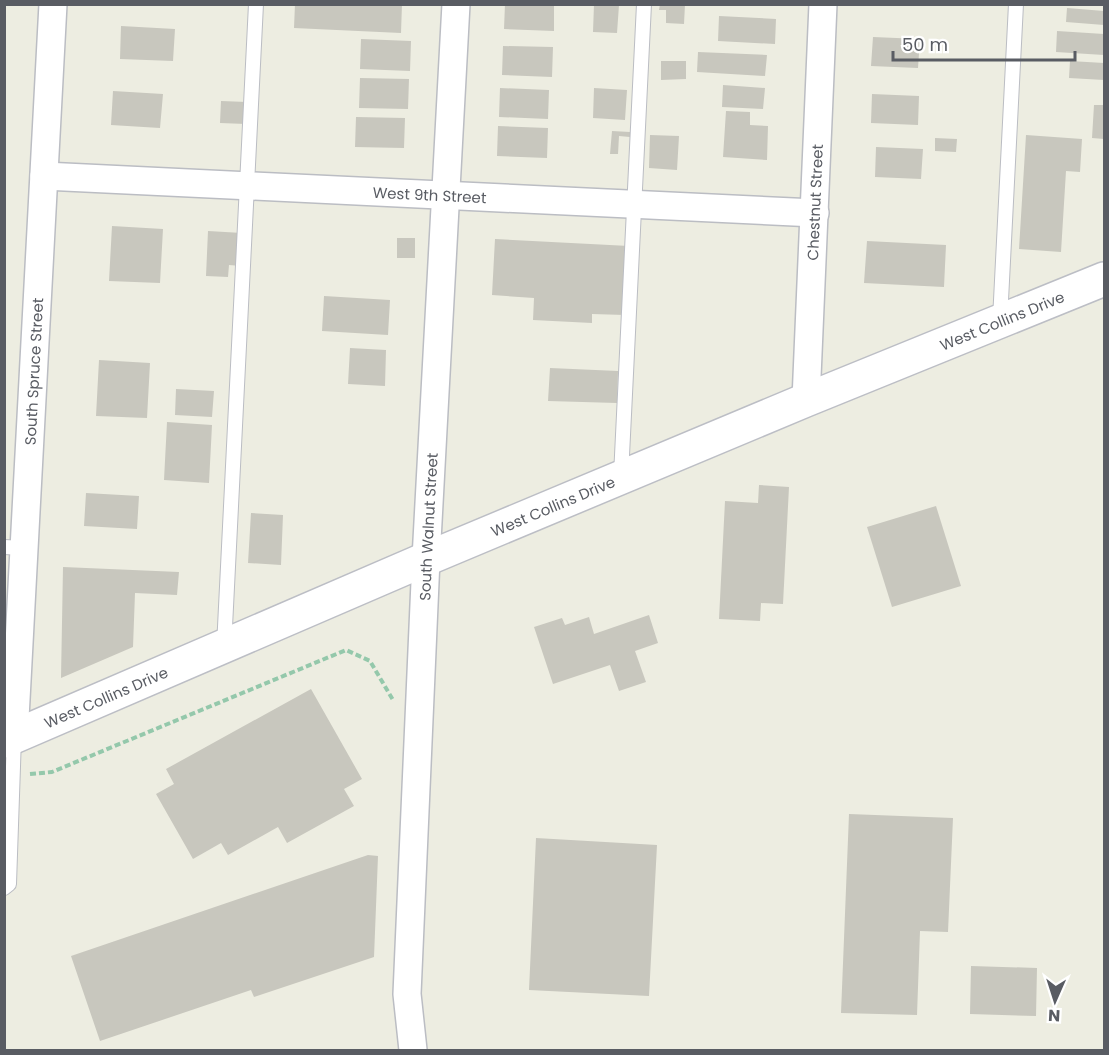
<svg xmlns="http://www.w3.org/2000/svg" width="1109" height="1055" viewBox="0 0 1109 1055" font-family="Poppins,sans-serif">
<style>
.building{fill:#c8c7be}
.lines{fill:none;stroke-linecap:round;stroke-linejoin:round}
.service-casing{stroke:#bbbdc3;stroke-width:16}
.minor-casing{stroke:#bbbdc3;stroke-width:30}
.secondary-casing{stroke:#bcbec5;stroke-width:36}
.path{stroke:#94c8ab;stroke-width:4;stroke-dasharray:6 3;stroke-linecap:butt}
.service{stroke:#fff;stroke-width:14}
.minor{stroke:#fff;stroke-width:27}
.secondary{stroke:#fff;stroke-width:33}
.labels{text-anchor:middle;dominant-baseline:central;stroke-width:4.5;stroke-linejoin:round;paint-order:stroke}
.street-label{font-size:15px;fill:#595c63;stroke:#fff}
</style>
<rect width="100%" height="100%" fill="#edede1"/>
<path class="building" d="M295 4H402L401 33 294 28Z
M505 4H554V31L504 29Z
M594 4 619 5 617 33 593 32Z
M660 4H685L684 24 666 23V10H659Z
M1067 8 1104 11V25L1066 22Z
M719 16 776 19 775 44 718 41Z
M121 26 175 29 173 61 120 59Z
M1057 31 1104 34V55L1056 52Z
M873 37 920 39 918 68 871 66Z
M361 39 411 41 410 71 360 69Z
M503 46 553 47 552 77 502 75Z
M698 52 767 55 765 76 697 72Z
M661 61H686V79L661 80Z
M1070 61 1104 63V80L1069 78Z
M360 78 409 79 408 109 359 108Z
M723 85 765 88 763 109 722 107Z
M500 88 549 90 548 119 499 117Z
M594 88 627 90 625 120 593 118Z
M113 91 163 94 160 128 111 125Z
M872 94 919 96 918 125 871 123Z
M221 101 247 102 246 124 220 123Z
M1094 105H1104V139L1092 138Z
M726 111 750 112V125L768 126 767 160 723 157Z
M356 117 405 118 404 148 355 147Z
M498 126 548 128 547 158 497 156Z
M612 131 630 132V137L619 136 618 154H610Z
M650 135 679 136 677 170 649 168Z
M1026 135 1082 139 1080 172 1066 171 1061 252 1019 249Z
M935 138 957 139 956 152 935 151Z
M876 147 923 149 921 179 875 177Z
M112 226 163 229 160 283 109 281Z
M208 231 242 233 241 266 229 265 228 277 206 276Z
M397 238H415V258H397Z
M495 239 629 246 625 315 592 314V323L533 320 534 298 492 295Z
M867 241 946 245 944 287 864 283Z
M324 296 390 300 388 335 322 331Z
M350 348 386 350 385 386 348 384Z
M99 360 150 363 147 418 96 416Z
M550 368 618 371 617 403 548 401Z
M176 389 214 391 212 417 175 415Z
M167 422 212 425 209 483 164 480Z
M759 485 789 487 783 604 761 603 760 621 719 619 725 501 758 503Z
M86 493 139 496 137 529 84 526Z
M936 506 961 586 892 607 867 527Z
M251 513 283 515 281 565 248 563Z
M63 567 179 572 177 595 135 593 133 647 61 678Z
M649 615 658 643 635 651 646 682 619 691 610 665 553 684 534 627 562 618 565 625 589 617 594 634Z
M311 689 362 779 344 789 354 806 287 843 278 827 228 855 221 843 193 859 156 794 174 784 166 769Z
M849 814 953 818 948 932 920 931 917 1015 841 1013Z
M536 838 657 845 649 996 529 990Z
M368 855 378 856 374 957 254 997 251 990 100 1041 71 956Z
M971 966 1037 968 1036 1016 970 1014Z"/>
<g class="lines">
<defs>
<path id="service" d="M1000 320 1016 4
M621 476 644 4
M4 547 24 548
M224 647 256 4
M4 888 9 884 14 737"/>
<g id="minor">
<path id="s1" d="M44 176 815 213"/>
<path id="s2" d="M806 400 823 4"/>
<path id="s3" d="M14 737 53 4"/>
<path id="s4" d="M413 1050 407 994 426 559 456 4"/>
</g>
<g id="secondary">
<path id="s5" d="M4 741 426 559 806 400 1104 279"/>
</g>
</defs>
<use href="#service" class="service-casing"/>
<use href="#minor" class="minor-casing"/>
<use href="#secondary" class="secondary-casing"/>
<path class="path" d="M30 774 52 772 346 650 370 661 393 700"/>
<use href="#service" class="service"/>
<use href="#minor" class="minor"/>
<use href="#secondary" class="secondary"/>
</g>
<g class="labels">
<g class="street-label">
<text stroke="none"><textPath href="#s1" startOffset="386">West 9th Street</textPath></text>
<text stroke="none"><textPath href="#s2" startOffset="198">Chestnut Street</textPath></text>
<text stroke="none"><textPath href="#s5" startOffset="1083">West Collins Drive</textPath></text>
<text stroke="none"><textPath href="#s3" startOffset="366">South Spruce Street</textPath></text>
<text stroke="none"><textPath href="#s5" startOffset="597">West Collins Drive</textPath></text>
<text stroke="none"><textPath href="#s4" startOffset="524">South Walnut Street</textPath></text>
<text stroke="none"><textPath href="#s5" startOffset="111">West Collins Drive</textPath></text>
</g>
</g>
<rect width="1109" height="1055" fill="none" stroke="#595c63" stroke-width="12"/>
<g transform="translate(1055 1001) rotate(183)" stroke="#ffffff" stroke-width="4.5" paint-order="stroke">
<path d="M0-4.5L10 22L0 15L-10 22Z" fill="#595c63"/>
<text y="-9" font-size="16" font-weight="bold" text-anchor="middle" fill="#595c63">N</text>
</g>
<path d="M893 51v9h182v-9" fill="none" stroke="#595c63" stroke-width="3"/>
<text x="902" y="51" font-size="18" fill="#595c63" stroke="#ffffff" stroke-width="4.5" paint-order="stroke">50 m</text>
</svg>
